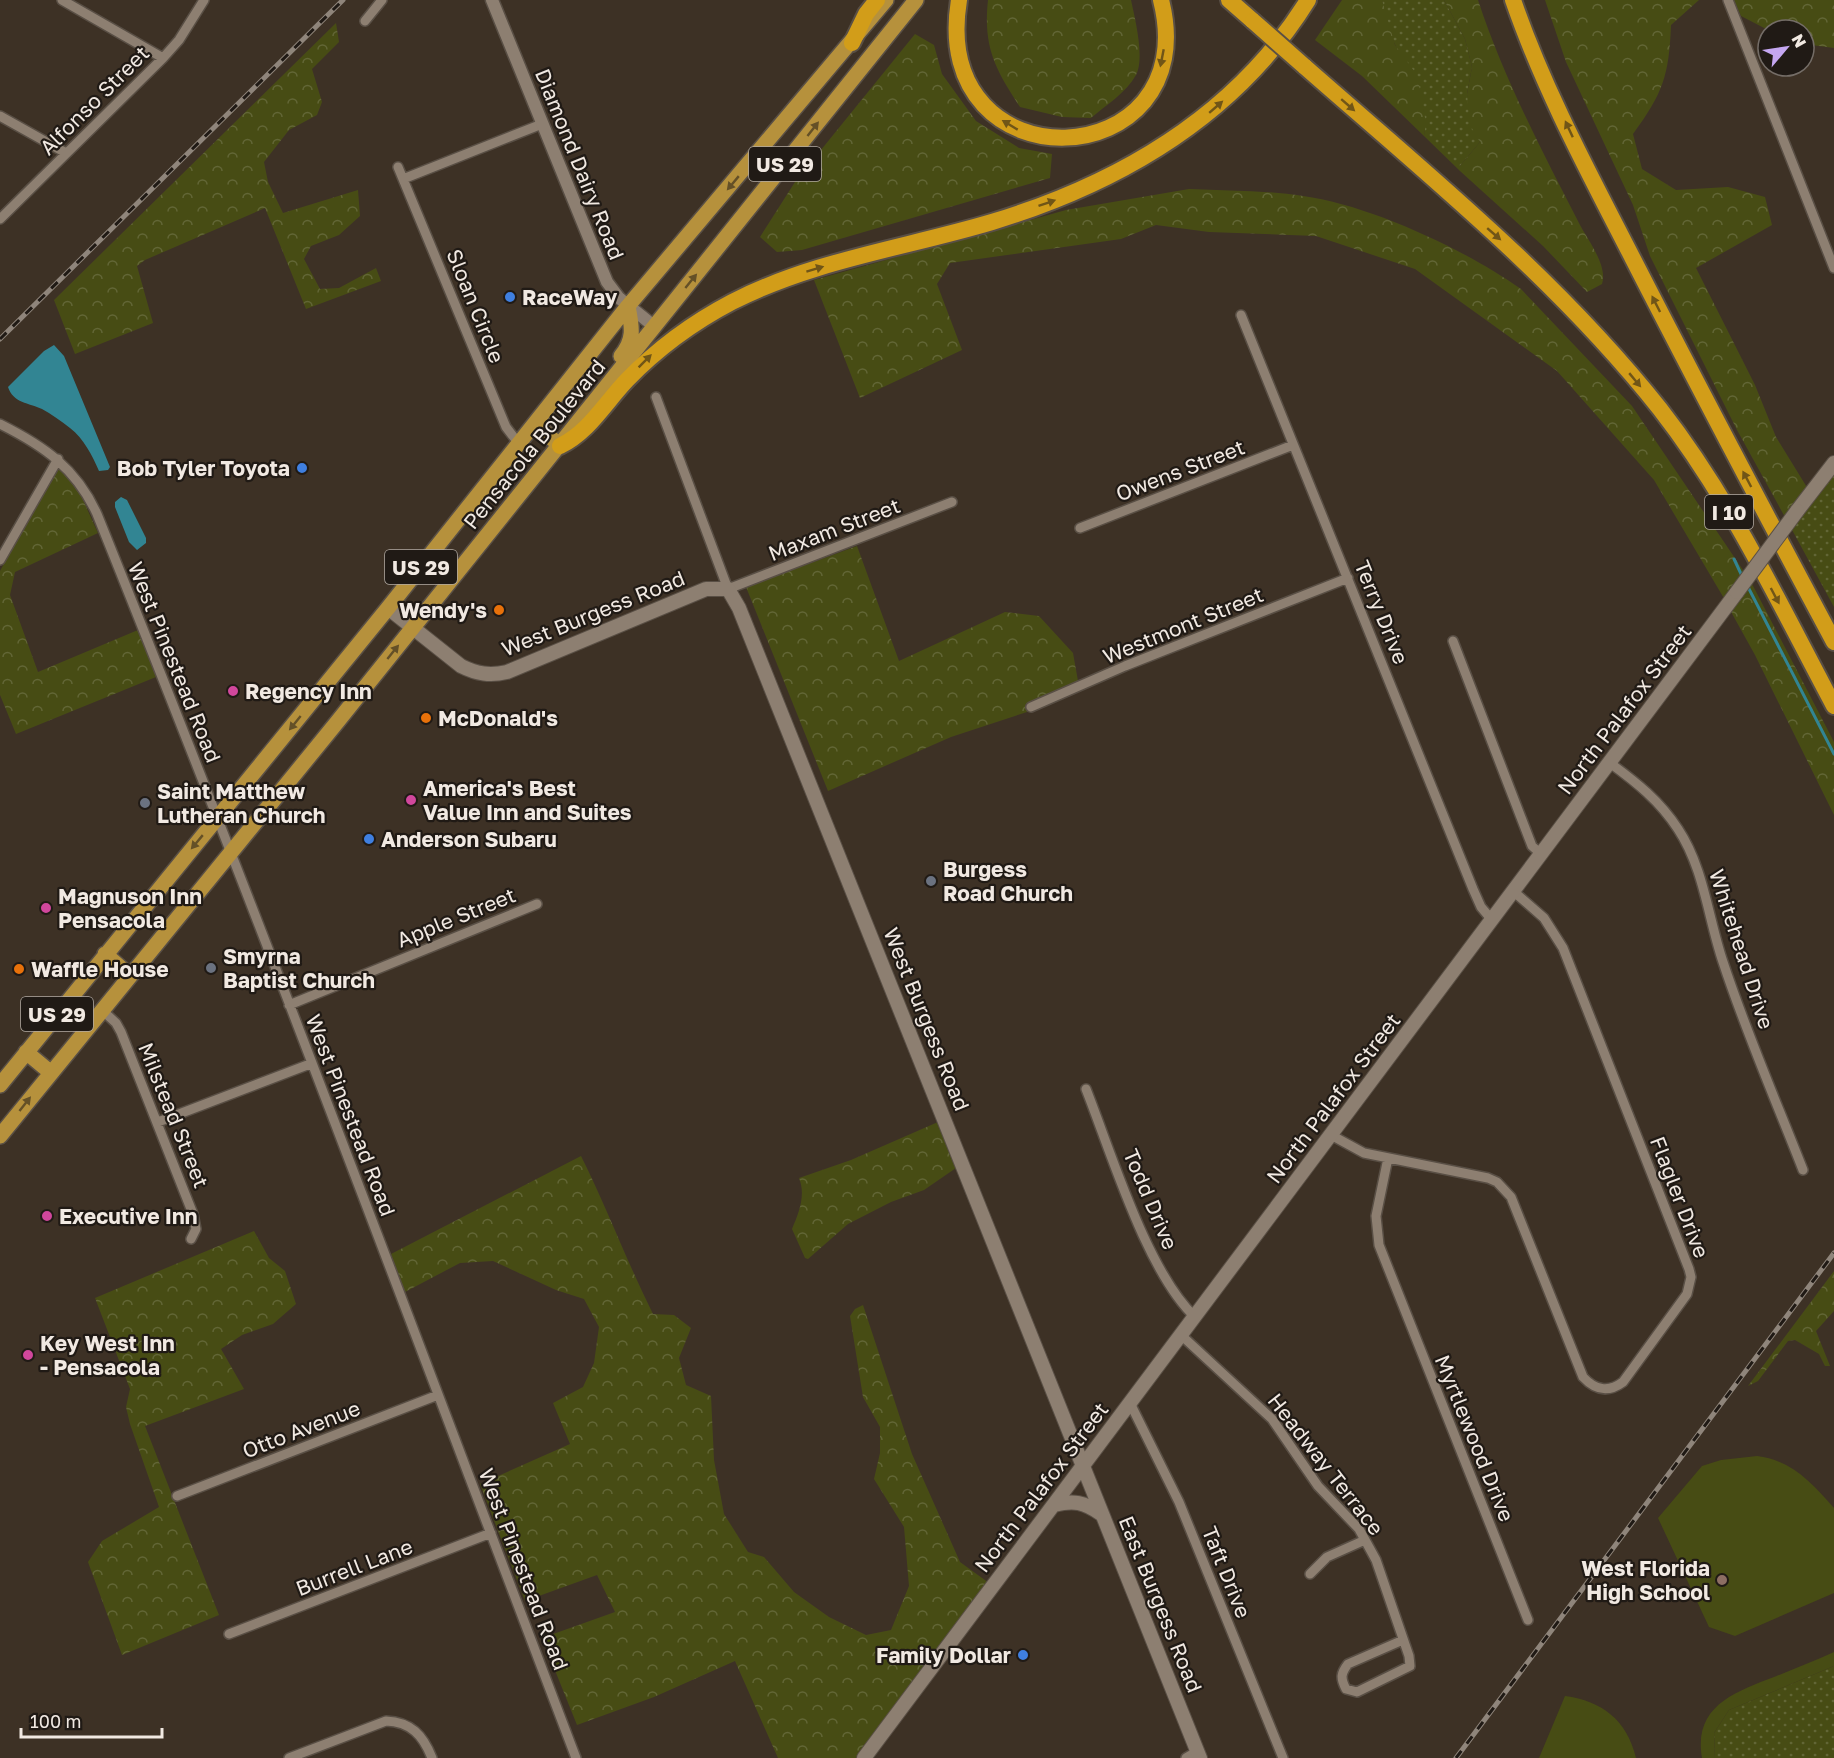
<svg xmlns="http://www.w3.org/2000/svg" width="1834" height="1758" viewBox="0 0 1834 1758" font-family="'Golos Text',sans-serif">
<style>
.grass{fill:url(#grass-dots)}
.forest{fill:url(#forest-crowns)}
.garden{fill:#474c14}
.water{fill:#328593}
.lines{fill:none;stroke-linecap:round;stroke-linejoin:round}
.stream{stroke:#328593;stroke-width:3}
.minor-casing{stroke:#594f45;stroke-width:12}
.tertiary-casing{stroke:#594f45;stroke-width:15}
.secondary-casing{stroke:#594f45;stroke-width:16}
.primary-casing{stroke:#594f45;stroke-width:18}
.motorway-casing{stroke:#594f45;stroke-width:20}
.minor{stroke:#8d7f71;stroke-width:9}
.tertiary{stroke:#8d7f71;stroke-width:12}
.secondary{stroke:#8d7f71;stroke-width:14}
.primary{stroke:#b6913c;stroke-width:15}
.motorway{stroke:#d29d19;stroke-width:16}
.rail-casing{stroke:#8f857b;stroke-width:5}
.rail{stroke:#201a15;stroke-width:3;stroke-dasharray:9;stroke-linecap:butt}
.secondary-bridge-casing{stroke:#594f45;stroke-width:16;stroke-linecap:butt}
.motorway-bridge-casing{stroke:#594f45;stroke-width:20;stroke-linecap:butt}
.secondary-bridge{stroke:#8d7f71;stroke-width:14}
.motorway-bridge{stroke:#d29d19;stroke-width:16}
.oneway{fill:#705517}
.oneway2{fill:#645027}
.shop-dot{fill:#3f7fe0;stroke:#201a15;stroke-width:2}
.food-dot{fill:#e8710a;stroke:#201a15;stroke-width:2}
.hotel-dot{fill:#d1479c;stroke:#201a15;stroke-width:2}
.worship-dot{fill:#6b7280;stroke:#201a15;stroke-width:2}
.education-dot{fill:#8d6e63;stroke:#201a15;stroke-width:2}
.labels{text-anchor:middle;dominant-baseline:central;stroke-width:4.5;stroke-linejoin:round;paint-order:stroke}
.shield{fill:#201a15;stroke:#b2aba4;stroke-width:1.5}
.shield-label{font-size:20px;font-weight:bold;fill:#f1e9e2}
.street-label{font-size:21px;fill:#f1e9e2;stroke:#201a15}
.poi-label{font-size:21px;font-weight:bold;fill:#f1e9e2;stroke:#201a15;text-anchor:start}
</style>
<defs>
<pattern id="grass-dots" width="8" height="8" patternUnits="userSpaceOnUse" patternTransform="scale(1.5)"><rect width="8" height="8" fill="#474c14"/><path d="M2 2h.1M6 6h.1" fill="none" stroke="#626636" stroke-width="1.8" stroke-linecap="round"/></pattern>
<pattern id="forest-crowns" width="20" height="18" patternUnits="userSpaceOnUse" patternTransform="scale(1.5)"><rect width="20" height="18" fill="#474c14"/><path d="M2 6a3 3 0 1 1 6 0M12 15a3 3 0 1 1 6 0" fill="none" stroke="#626636"/></pattern>
</defs>
<rect width="100%" height="100%" fill="#3d3125"/>
<path class="grass" d="M1382 0H1444L1465 39 1472 67 1467 94 1480 142 1460 166V171L1424 136C1431 84 1385 50 1382 0Z
M1834 471V607L1791 528Z
M1834 1666V1758H1715L1714 1733 1729 1710Z"/>
<path class="forest" d="M988 0H1131C1135 19 1145 58 1136 75 1126 93 1106 105 1091 118L1062 117 1020 107C995 69 983 47 988 0Z
M1342 0H1382L1395 45 1417 75 1426 123 1424 136 1362 76 1315 40Z
M1444 0H1478C1504 79 1542 151 1580 225 1588 240 1608 266 1602 284L1587 292 1543 246 1460 171V166L1480 142 1470 125 1467 94 1472 67 1465 39Z
M1545 0H1699L1671 25C1669 76 1663 93 1633 134L1642 169 1676 190 1728 187 1765 197 1772 225 1696 268 1755 385 1776 437 1808 489 1786 519 1737 430 1650 256 1633 205 1566 62Z
M1734 0H1834V48L1804 44V30H1768L1741 16Z
M336 23 339 42 312 69 322 102 317 115 289 130 264 162 268 182 283 213 358 190 360 216 339 235 311 246 304 259 320 289 339 288 376 268 381 281 306 309 265 208 145 260 137 266 153 323 75 354 54 300Z
M915 34 934 45 942 74 976 121 1019 148 1052 154 1050 178 802 250 777 252 760 237 795 182Z
M1189 189C1226 191 1266 190 1303 196 1370 205 1466 250 1521 289L1632 406 1745 573 1725 600 1654 480 1557 371 1415 269 1316 236 1209 232 1156 225 1121 239 950 263 937 284 962 350 860 398 814 280 1066 210Z
M58 466 79 491 98 533 15 572 10 595 38 672 138 630 156 677 16 734 0 695V571Z
M857 546 899 661 1005 612 1039 616 1073 653 1078 681 1025 705 1027 712 951 737 828 791 746 587Z
M1751 582 1834 742V815L1755 655 1730 610Z
M938 1122 956 1168 924 1190 891 1202 848 1224 808 1259 805 1258 792 1229C799 1213 806 1195 799 1178L851 1160Z
M581 1156C607 1208 627 1262 653 1314L674 1315 691 1328 679 1358 686 1385 711 1396 714 1460 724 1514 748 1552 764 1557 794 1592 829 1617 866 1635 891 1630 909 1586 904 1527 874 1479 880 1453V1427L863 1397 850 1316 855 1309 863 1305 912 1454 960 1562 989 1583 858 1758H778L735 1661 654 1697 577 1725 542 1638 615 1612 597 1575 525 1601 480 1484 570 1444 553 1403 583 1387 594 1363 599 1327 584 1299 556 1290 493 1261 460 1263 405 1292 391 1254Z
M254 1231 269 1258 285 1271 296 1304 273 1324 242 1335 221 1349 244 1389 145 1426 219 1615 122 1655 88 1562 102 1541 159 1507 130 1424 126 1407 130 1389 95 1298Z
M1834 1271V1311L1816 1331 1830 1366H1825L1819 1354 1795 1340 1788 1341 1758 1381 1748 1386Z"/>
<path class="garden" d="M1757 1456C1791 1460 1812 1483 1834 1508V1593L1735 1636 1709 1627 1658 1518 1702 1466 1721 1460Z
M1834 1652V1666L1729 1710 1714 1733 1715 1758H1702C1693 1706 1735 1692 1774 1677 1794 1669 1814 1661 1834 1652Z
M1565 1696C1602 1701 1627 1720 1636 1758H1539Z"/>
<path class="water" d="M54 345 64 356 110 467 108 470 99 471C92 455 84 439 70 428 61 421 51 414 42 409 29 403 13 403 8 387L44 351Z
M121 497 127 500 146 538V543L137 550 129 542 115 507V502Z"/>
<g class="lines">
<path class="stream" d="M1734 559 1742 576
M1747 585 1834 754"/>
<defs>
<path id="minor" d="M62 0 163 58
M1728 0 1834 268
M365 21 382 0
M0 116 66 153
M398 167 506 427 519 444
M403 179 542 124
M0 219 163 58 179 40 204 0
M1241 315 1473 889 1481 907 1492 920
M656 397 728 589 952 502
M0 424C44 446 76 468 97 514 263 926 418 1343 576 1758
M1080 528 1293 445
M0 560 58 459
M1453 641 1532 846 1541 854
M1031 707 1125 666 1348 578
M1610 763C1636 782 1660 801 1678 829 1704 868 1708 918 1723 962 1746 1032 1776 1101 1803 1170
M289 1005 537 904
M102 1010 116 1023 121 1032 193 1214 196 1229 191 1239
M1086 1089C1111 1152 1147 1272 1195 1317
M158 1122 310 1064
M1331 1135 1364 1153 1488 1178 1497 1182 1511 1197 1583 1377C1595 1390 1608 1393 1623 1382L1687 1294 1691 1277 1689 1269 1563 948 1544 918 1513 891
M1388 1158 1376 1216 1379 1245 1528 1620
M1181 1335 1272 1419 1318 1486 1359 1529 1376 1560 1409 1656 1410 1666 1357 1692 1346 1689C1340 1678 1341 1673 1348 1664L1403 1640
M1130 1403 1179 1502 1283 1758
M177 1496 438 1395
M1310 1574 1327 1557 1365 1540
M229 1634 491 1533
M289 1758 386 1721C411 1722 423 1735 432 1758
M1186 1758 1198 1751"/>
<path id="tertiary" d="M492 0 607 282 619 298 655 327"/>
<path id="secondary" d="M1797 511 1834 463
M388 608 461 666C477 674 490 676 507 672L706 589H728L739 608 1200 1758
M1054 1505C1074 1500 1084 1502 1101 1514
M864 1758 1737 592"/>
<path id="primary" d="M621 356C635 339 632 327 628 306
M536 424 560 446
M105 954 129 975
M26 1052 50 1072
M0 1085 388 608 628 306 886 0
M0 1136 338 721 916 0"/>
<path id="motorway" d="M959 0C928 190 1206 177 1161 0
M1229 0 1253 21
M1513 0C1544 90 1590 175 1633 259 1699 388 1766 515 1834 642
M852 43 866 14 877 0
M1304 66C1428 175 1557 279 1660 409 1731 500 1780 605 1834 706
M560 446C589 432 605 403 627 380 658 348 692 323 732 302 814 260 905 248 992 222 1120 183 1236 116 1308 0"/>
</defs>
<use href="#minor" class="minor-casing"/>
<use href="#tertiary" class="tertiary-casing"/>
<use href="#secondary" class="secondary-casing"/>
<use href="#primary" class="primary-casing"/>
<use href="#motorway" class="motorway-casing"/>
<use href="#minor" class="minor"/>
<use href="#tertiary" class="tertiary"/>
<use href="#secondary" class="secondary"/>
<use href="#primary" class="primary"/>
<use href="#motorway" class="motorway"/>
<defs>
<path id="rail" d="M0 339 343 0
M1456 1758 1834 1253"/>
</defs>
<use href="#rail" class="rail-casing"/>
<use href="#rail" class="rail"/>
<defs>
<path id="secondary-bridge" d="M1737 592 1797 511"/>
<path id="motorway-bridge" d="M1253 21 1304 66"/>
</defs>
<use href="#secondary-bridge" class="secondary-bridge-casing"/>
<use href="#motorway-bridge" class="motorway-bridge-casing"/>
<use href="#secondary-bridge" class="secondary-bridge"/>
<use href="#motorway-bridge" class="motorway-bridge"/>
</g>
<defs><path id="oneway-solid" d="M-6-.8H1V-3.2L6.5 0L1 3.2V.8H-6Z" transform="scale(1.5)"/></defs>
<g class="oneway">
<use href="#oneway-solid" transform="translate(1162 58) rotate(101)"/>
<use href="#oneway-solid" transform="translate(1348 105) rotate(41)"/>
<use href="#oneway-solid" transform="translate(1216 107) rotate(-41)"/>
<use href="#oneway-solid" transform="translate(1010 125) rotate(-149)"/>
<use href="#oneway-solid" transform="translate(1569 129) rotate(-115)"/>
<use href="#oneway-solid" transform="translate(1047 203) rotate(-19)"/>
<use href="#oneway-solid" transform="translate(1494 234) rotate(41)"/>
<use href="#oneway-solid" transform="translate(815 269) rotate(-17)"/>
<use href="#oneway-solid" transform="translate(1656 304) rotate(-117)"/>
<use href="#oneway-solid" transform="translate(645 361) rotate(-45)"/>
<use href="#oneway-solid" transform="translate(1635 380) rotate(50)"/>
<use href="#oneway-solid" transform="translate(1747 479) rotate(-118)"/>
<use href="#oneway-solid" transform="translate(1775 596) rotate(62)"/>
</g>
<g class="oneway2">
<use href="#oneway-solid" transform="translate(813 129) rotate(-52)"/>
<use href="#oneway-solid" transform="translate(733 183) rotate(130)"/>
<use href="#oneway-solid" transform="translate(691 281) rotate(-51)"/>
<use href="#oneway-solid" transform="translate(393 652) rotate(-51)"/>
<use href="#oneway-solid" transform="translate(295 723) rotate(129)"/>
<use href="#oneway-solid" transform="translate(197 842) rotate(130)"/>
<use href="#oneway-solid" transform="translate(25 1104) rotate(-52)"/>
</g>
<g class="shop-dot">
<circle cx="510" cy="297" r="6"/>
<circle cx="302" cy="468" r="6"/>
<circle cx="369" cy="839" r="6"/>
<circle cx="1023" cy="1655" r="6"/>
</g>
<g class="food-dot">
<circle cx="499" cy="610" r="6"/>
<circle cx="426" cy="718" r="6"/>
<circle cx="19" cy="969" r="6"/>
</g>
<g class="hotel-dot">
<circle cx="233" cy="691" r="6"/>
<circle cx="411" cy="800" r="6"/>
<circle cx="46" cy="908" r="6"/>
<circle cx="47" cy="1216" r="6"/>
<circle cx="28" cy="1355" r="6"/>
</g>
<g class="worship-dot">
<circle cx="145" cy="803" r="6"/>
<circle cx="931" cy="881" r="6"/>
<circle cx="211" cy="968" r="6"/>
</g>
<circle class="education-dot" cx="1722" cy="1580" r="6"/>
<g class="labels">
<g class="shield">
<rect x="749" y="147" width="72" height="34" rx="4.5"/>
<rect x="1705" y="495" width="48" height="34" rx="4.5"/>
<rect x="385" y="550" width="72" height="34" rx="4.5"/>
<rect x="21" y="997" width="72" height="34" rx="4.5"/>
</g>
<g class="shield-label">
<text x="785" y="164">US 29</text>
<text x="1729" y="512">I 10</text>
<text x="421" y="567">US 29</text>
<text x="57" y="1014">US 29</text>
</g>
<g class="street-label">
<text transform="translate(94 100) rotate(-45)">Alfonso Street</text>
<text transform="translate(580 164) rotate(68)">Diamond Dairy Road</text>
<text transform="translate(476 306) rotate(68)">Sloan Circle</text>
<text transform="translate(534 444) rotate(-51)">Pensacola Boulevard</text>
<text transform="translate(1180 470) rotate(-21)">Owens Street</text>
<text transform="translate(834 529) rotate(-21)">Maxam Street</text>
<text transform="translate(1382 612) rotate(68)">Terry Drive</text>
<text transform="translate(593 613) rotate(-22)">West Burgess Road</text>
<text transform="translate(1183 625) rotate(-22)">Westmont Street</text>
<text transform="translate(175 662) rotate(68)">West Pinestead Road</text>
<text transform="translate(1624 709) rotate(-53)">North Palafox Street</text>
<text transform="translate(456 917) rotate(-22)">Apple Street</text>
<text transform="translate(1742 949) rotate(72)">Whitehead Drive</text>
<text transform="translate(927 1019) rotate(68)">West Burgess Road</text>
<text transform="translate(1333 1098) rotate(-53)">North Palafox Street</text>
<text transform="translate(174 1115) rotate(68)">Milstead Street</text>
<text transform="translate(351 1115) rotate(69)">West Pinestead Road</text>
<text transform="translate(1680 1197) rotate(69)">Flagler Drive</text>
<text transform="translate(1151 1199) rotate(67)">Todd Drive</text>
<text transform="translate(301 1429) rotate(-21)">Otto Avenue</text>
<text transform="translate(1475 1438) rotate(68)">Myrtlewood Drive</text>
<text transform="translate(1326 1464) rotate(52)">Headway Terrace</text>
<text transform="translate(1041 1487) rotate(-53)">North Palafox Street</text>
<text transform="translate(354 1567) rotate(-21)">Burrell Lane</text>
<text transform="translate(524 1569) rotate(69)">West Pinestead Road</text>
<text transform="translate(1227 1572) rotate(68)">Taft Drive</text>
<text transform="translate(1161 1604) rotate(68)">East Burgess Road</text>
</g>
<g class="poi-label">
<text x="522" y="297">RaceWay</text>
<text x="290" y="468" text-anchor="end">Bob Tyler Toyota</text>
<text x="487" y="610" text-anchor="end">Wendy's</text>
<text x="245" y="691">Regency Inn</text>
<text x="438" y="718">McDonald's</text>
<text x="423" y="788">America's Best<tspan x="423" dy="24">Value Inn and Suites</tspan></text>
<text x="157" y="791">Saint Matthew<tspan x="157" dy="24">Lutheran Church</tspan></text>
<text x="381" y="839">Anderson Subaru</text>
<text x="943" y="869">Burgess<tspan x="943" dy="24">Road Church</tspan></text>
<text x="58" y="896">Magnuson Inn<tspan x="58" dy="24">Pensacola</tspan></text>
<text x="223" y="956">Smyrna<tspan x="223" dy="24">Baptist Church</tspan></text>
<text x="31" y="969">Waffle House</text>
<text x="59" y="1216">Executive Inn</text>
<text x="40" y="1343">Key West Inn<tspan x="40" dy="24">- Pensacola</tspan></text>
<text x="1710" y="1568" text-anchor="end">West Florida<tspan x="1710" dy="24">High School</tspan></text>
<text x="1011" y="1655" text-anchor="end">Family Dollar</text>
</g>
</g>
<g transform="translate(1786 48) rotate(61)"><circle r="28" fill="#201a15" stroke="#746d67" stroke-width="1.5"/>
<path d="M0-4.5L10 22L0 15L-10 22Z" fill="#c5a7f1"/>
<text y="-9" font-size="16" font-weight="bold" text-anchor="middle" fill="#f1e9e2">N</text>
</g>
<path d="M21 1728v9h141v-9" fill="none" stroke="#f1e9e2" stroke-width="3"/>
<text x="30" y="1728" font-size="18" fill="#f1e9e2" stroke="#201a15" stroke-width="4.5" paint-order="stroke">100 m</text>
</svg>
